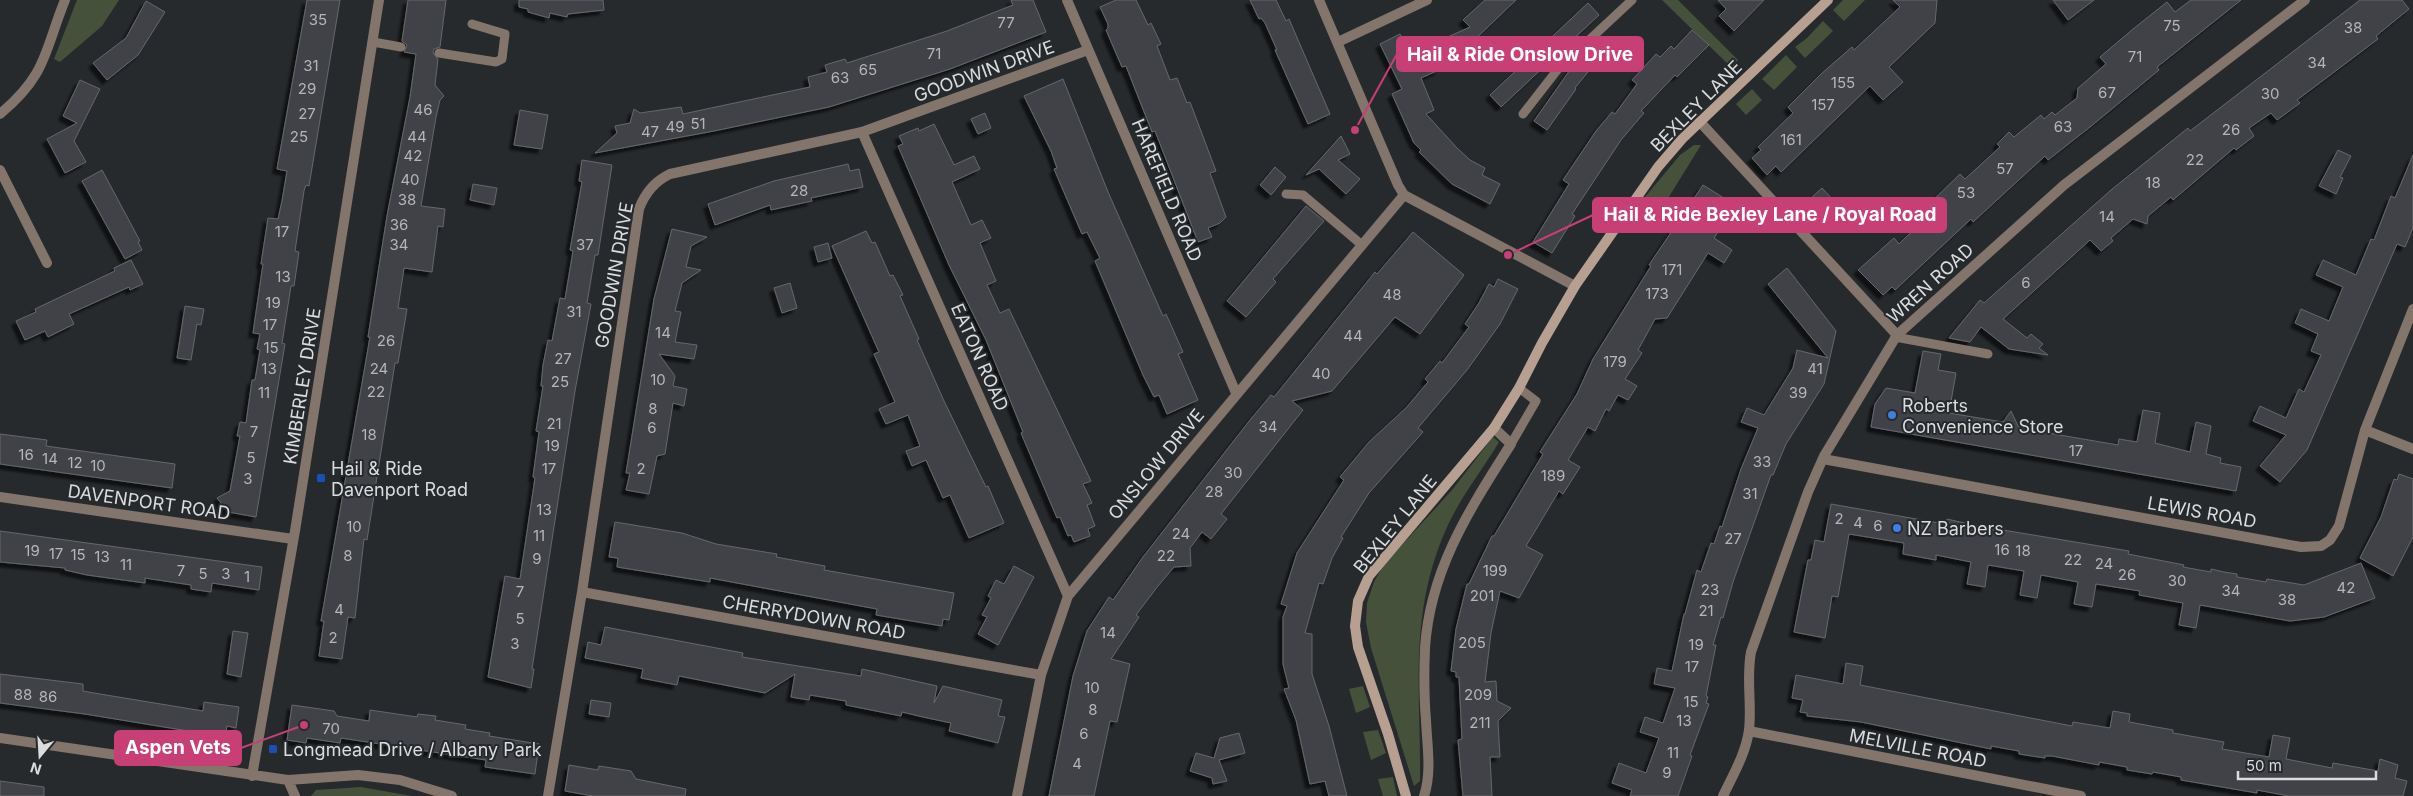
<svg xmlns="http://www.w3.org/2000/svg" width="2413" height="796" viewBox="0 0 2413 796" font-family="Inter,sans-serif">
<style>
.green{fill:#45513b}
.building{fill:#404346;stroke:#65686b;filter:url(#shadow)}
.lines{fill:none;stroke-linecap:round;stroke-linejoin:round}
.lane{stroke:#83756c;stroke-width:9}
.street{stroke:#83756c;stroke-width:10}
.secondary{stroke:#b7a092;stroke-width:10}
.shop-dot{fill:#3f7fe0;stroke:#272a2d;stroke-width:2}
.transit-dot{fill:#1a4fb4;stroke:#272a2d;stroke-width:2}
.labels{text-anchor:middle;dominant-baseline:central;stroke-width:4;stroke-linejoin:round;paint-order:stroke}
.number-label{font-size:15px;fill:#b4b6b8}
.street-label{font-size:18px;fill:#dadcde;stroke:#272a2d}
.poi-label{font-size:18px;fill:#dadcde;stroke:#272a2d;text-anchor:start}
.leader{fill:none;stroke:#c73f75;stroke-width:2}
.callout-dot{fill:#c73f75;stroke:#272a2d;stroke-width:2}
.callout{fill:#c73f75;stroke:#c73f75;stroke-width:2}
.callout-label{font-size:19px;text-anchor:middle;font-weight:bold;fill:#fff}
</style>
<defs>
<filter id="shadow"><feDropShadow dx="-4.5" dy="4.5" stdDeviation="1" flood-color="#0009"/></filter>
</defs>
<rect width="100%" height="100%" fill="#272a2d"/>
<path class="green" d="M77 0H119L102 26 60 62 54 59Z
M1662 0H1678L1738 60 1731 67Z
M1843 0H1865L1844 21 1833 10Z
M1823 21 1833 31 1805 58 1795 47 1807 38Z
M1786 55 1797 67 1774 90 1762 79Z
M1752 89 1762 100 1746 115 1736 104Z
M1694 145H1701L1662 208 1645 197 1680 155Z
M1493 437 1499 442C1483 469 1460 498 1447 527 1408 614 1421 690 1420 781L1414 786 1371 648 1366 622 1367 603 1374 582 1383 566 1452 490Z
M1363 686 1370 707 1356 713 1349 689Z
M1378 730 1386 753 1371 760 1363 732Z
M1393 777 1397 796H1383L1378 779Z
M361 787 412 796H311L316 790Z"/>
<path class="building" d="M307 0H340L309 186 306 185 304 191 295 251 299 252 294 286H291L282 343 285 344 256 517 228 512 217 498 230 491 240 436H237L240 422 246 423 252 380H255L260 350 257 349 260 334 253 333 263 264H261L268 218 278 219 282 201 287 171 277 169Z
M408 0H446L440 47 434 49 433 53 438 59 435 85 444 96 440 100 436 117 421 206 445 209 443 227 438 226 432 272 404 268 398 308 407 309 398 363H395L367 540 364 539 355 618 348 617 342 659 319 656 324 621H321L370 337H368L387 216 410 97 416 54 404 52 407 45 402 41Z
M519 0H603L604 10 568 14 567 17 550 13 549 18 528 12V9L519 7Z
M1011 0H1033L1046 32 950 69 829 107 714 131 595 153 617 133 615 126 630 123 634 109 640 113 681 107 683 114 810 87 808 77 827 72 825 65 845 59 847 63 947 31 1013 5Z
M1116 0H1136L1148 25 1151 23 1161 44 1157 46 1170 80 1177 78 1187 103 1190 102 1216 171 1210 173 1226 217 1220 223 1208 228 1212 237 1198 242 1155 131 1152 132 1126 66 1122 67 1106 30 1108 28V24L1100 7Z
M1250 0H1276L1286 21 1289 19 1330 114 1308 124 1275 50H1277L1265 23 1261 18 1259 19Z
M1485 0H1516L1467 47 1435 62 1439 70 1421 78 1434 110 1426 114 1457 148 1470 160 1485 168 1482 175 1500 184 1490 204 1452 184 1419 152 1421 150 1414 143 1392 94 1402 89 1380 44 1400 34 1410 54 1470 27 1463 20Z
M1718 0H1764L1734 31 1719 16 1726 9Z
M1893 0H1937L1935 23 1889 67 1903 82 1883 100 1870 86 1781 172 1776 166 1767 175 1752 158 1761 150 1758 147 1793 113 1788 107 1821 74 1852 47 1854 50 1900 7Z
M2053 0H2094L2068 20Z
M2191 0H2241L2157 67 2159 70 2090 127 2048 160 2045 156 1973 222 1971 219 1895 290 1892 287 1883 295 1858 270 1894 238 1899 244 1904 239 1930 215 1924 209 1960 174 1965 179 2000 147 1997 144 2009 132 2014 137 2041 115 2044 119 2052 112 2055 115 2077 98 2078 88 2106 64 2100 57 2133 29 2167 2 2175 12Z
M2360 0H2402L2409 9 2376 36 2378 39 2297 100 2300 103 2277 120 2271 113 2249 128 2254 136 2236 150 2234 148 2173 200 2171 197 2148 216 2147 224 2133 219 2111 238 2113 241 2101 251 2090 240 2003 319 2027 338 2031 334 2043 344 2039 348 2048 355 2009 349 1981 327 1970 342 1949 338 1980 300 1984 303 2111 190 2188 128 2190 131Z
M146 1 165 12 138 55 107 80 93 63 126 38Z
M1588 3 1599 15 1501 107 1490 95Z
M1692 30 1709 45 1677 77 1675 75 1641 111 1644 113 1621 140 1572 214 1575 216 1552 253 1533 242 1569 184 1563 180 1596 131 1612 112 1615 114 1637 84 1632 80 1656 54 1660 57 1671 46 1674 49Z
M1590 48 1600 57 1575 88 1576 89 1547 130 1534 121 1577 60Z
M1063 79 1108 192 1163 316 1166 314 1183 352 1178 354 1198 400 1167 414 1159 395 1154 397 1143 375 1095 261 1100 258 1087 232 1082 234 1054 169 1057 168 1051 151 1024 96Z
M80 80 100 89 74 141 86 162 65 173 47 139 77 123 63 116Z
M520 110 548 115 542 149 514 145Z
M985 113 991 128 978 134 971 119Z
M934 124 954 165 974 156 980 169 952 182 971 225 982 220 991 238 980 243 996 281 987 285 1000 313 1009 309 1091 481 1083 484 1092 503 1087 505 1095 526 1088 529 1090 536 1074 542 1071 535 1068 536 1060 517 1057 518 1021 433 1023 432 986 340 949 265 898 146 903 144 899 136 918 128 919 131Z
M1341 136 1350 154 1338 160 1360 179 1346 194 1319 169 1306 175Z
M2338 150 2351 156 2340 177 2343 178 2336 194 2319 186Z
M2413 155V228L2405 247 2397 244 2307 450 2280 482 2260 466 2286 435 2253 421 2260 406 2286 418 2299 389 2304 392 2321 355 2311 351 2318 334 2295 323 2301 309 2329 321 2343 287 2316 275 2323 260 2356 275 2371 239 2374 240 2391 196 2395 198Z
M582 160 612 165 598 255H595L587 303 591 304 575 391 532 669H534L531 688 488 677 505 576 520 579 535 478 533 477 539 432 536 431 543 386H541L543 365 548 340 552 341 560 298 565 299 573 251 570 250 582 182 579 181Z
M848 164 850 171 859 169 863 187 811 198 812 201 771 210 770 205 715 225 708 204 774 181Z
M1275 167 1286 177 1271 195 1260 185Z
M102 170 140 241 138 242 142 250 125 259 82 181Z
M473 184 497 188 494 205 470 200Z
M1703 185 1735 205 1714 238 1732 250 1724 263 1708 253 1667 318 1655 319 1638 350 1642 353 1625 379 1637 386 1628 400 1618 395 1609 411 1606 409 1595 431 1588 427 1568 460 1580 467 1563 494 1559 491 1526 546 1543 555 1523 591 1519 598 1500 591 1491 633 1485 682 1496 681 1497 701 1511 708 1498 721 1500 757H1490L1492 796H1463L1458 740 1462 739 1459 677H1456V672L1451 671 1456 629 1467 584H1469L1492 536H1494L1543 454 1540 452 1577 394 1593 359 1651 266 1649 265Z
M1822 188 1834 201 1810 223 1798 210Z
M1306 206 1324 221 1273 279 1276 282 1246 317 1227 301Z
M672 229 707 237 691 246 686 267 701 270 682 283 675 311 681 312 675 342 697 345 694 359 659 354 675 376 673 386 687 389 684 406 673 403 665 454 657 456 649 494 626 490 630 473H626L654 299Z
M866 231 872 243 875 242 890 276 893 275 903 295 900 296 919 339 917 340 944 401 986 487 988 486 1004 523 969 538 950 495 943 498 926 460 912 466 906 451 920 446 908 415 886 424 879 409 895 402 874 354 879 352 832 246Z
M1413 232 1464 275 1420 334 1395 317 1332 391 1292 401 1303 410 1221 514 1227 519 1211 539 1202 532 1190 548 1191 566 1174 567 1158 586 1136 615 1139 617 1111 659 1130 664 1117 722 1110 721 1094 796H1049L1073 676 1087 631 1109 597 1113 600 1143 557 1250 420 1271 395 1274 397 1375 272 1377 274Z
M828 243 832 258 818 262 814 247Z
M131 260 143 284 130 290 129 287 69 314 74 324 48 337 45 331 25 340 16 321 36 312 35 309 115 271 114 268Z
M1787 268 1836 331 1824 384 1786 444 1773 475H1771L1733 582 1723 618 1721 617 1713 645H1716L1706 696 1708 697 1706 703 1709 704 1690 755 1692 756 1678 796H1630L1632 790 1612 783 1619 763 1646 773 1659 738 1640 732 1645 717 1663 723 1675 688 1654 684 1657 668 1672 671 1684 614H1685L1697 570 1701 572 1711 543 1714 544 1720 526 1722 527 1741 469 1758 428 1741 422 1747 408 1764 415 1793 368 1797 350 1828 358 1768 284Z
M1498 279 1518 289 1500 324 1467 370 1418 428 1423 432 1369 493 1341 537 1343 538 1332 558 1323 584 1319 583 1305 633 1312 634V674L1329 726 1347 796H1329L1325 781 1310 784 1296 720 1284 689 1289 688 1283 664V617L1287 606 1281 604 1297 553 1344 480 1340 477 1369 442 1406 408 1428 382 1425 379 1440 361 1442 363 1469 327 1465 324 1479 303 1489 284 1494 287Z
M790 283 797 308 782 313 774 288Z
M185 306 204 309 201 325 197 324 191 360 177 358Z
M1923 351 1941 354 1938 370 1956 373 1949 413 2003 422 2011 411 2019 428 2118 445 2119 439 2137 442 2143 410 2160 413 2155 443 2190 452 2196 422 2211 426 2206 454 2221 458 2220 463 2241 467 2236 491 1871 427 1875 404 1886 388 1915 393Z
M0 434 47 440 46 446 175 464 172 488 0 464Z
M2399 474 2413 479V537L2393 576 2360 558 2381 517 2394 479 2397 480Z
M1831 504 1939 523V521L1946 522 1947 519 2003 532V530L2129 551 2128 554 2184 565 2183 567 2211 572V569L2224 572 2237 574V577L2266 582 2267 579 2304 585 2361 563 2375 598 2324 617 2290 621 2200 605 2196 628 2179 625 2183 603 2139 595 2140 591 2096 584 2092 607 2074 604 2078 582 2041 575 2037 598 2020 595 2024 571 1988 565 1985 587 1967 584 1971 562 1936 555V560L1903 554 1904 543 1849 534 1838 597 1832 596 1825 638 1794 632 1808 560H1811L1815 540 1824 542Z
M615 522 682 533 716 544 777 554 776 557 825 566 824 570 954 593 949 620 943 619 942 626 876 615 877 609 710 578V582L617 567 618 558 609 557Z
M0 531 262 567 259 590 212 583 211 592 191 589V585L145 578V583L87 575 65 570V568L0 562Z
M1014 566 1034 577 998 645 978 634 987 617 982 615 991 598 988 596 996 580 1004 584Z
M605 627 743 653 742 657 861 676 862 669 937 686 934 703 943 686 1002 700 998 716 1005 717 998 743 949 731 951 723 923 717 902 712 901 716 846 705V701L810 695 809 700 791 697 795 674 765 693 679 676 677 685 641 678 643 669 585 658 588 642 601 645Z
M233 631 248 633 241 677 227 674Z
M1846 663 1863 666 1860 685 2072 726 2073 722 2110 728 2113 711 2130 714 2129 722 2173 730V733L2224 742 2222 749 2269 757 2273 735 2290 738 2286 759 2332 768 2333 763 2378 771 2380 759 2398 765 2395 778 2407 781 2403 796H2289L2257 790V793L2181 780V777L2153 772 2152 774 2127 770V767L2099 762V765L2052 756H2045V758L2019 754V751L1991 746V749L1861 722 1807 716V713L1800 712 1803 700 1792 698 1796 675 1843 684Z
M0 674 83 684V691L88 692 203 711 204 702 239 707 236 728 227 726 225 737 85 714 0 703Z
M591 700 611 703 609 717 589 714Z
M292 705 334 711 337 716 369 721 370 710 417 717 418 714 436 716 435 720 466 725 465 729 490 733 489 736 539 744 535 774 485 767 486 760 341 738 340 743 307 738 306 743 287 740Z
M1239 733 1245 753 1219 760 1227 781 1213 784 1212 778 1190 771 1196 753 1214 758 1220 738Z
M569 765 598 770 599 766 631 771 636 779 686 789 685 796H593L565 791Z
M0 781 44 787V796H0Z"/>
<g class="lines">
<path class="lane" d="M373 42 401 47
M439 53 496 62 502 59 505 34 472 24
M1523 114 1558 69 1632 0
M1286 194 1303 195 1362 245
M1895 337 1988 354
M1511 444 1536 401 1519 388"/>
<path class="street" d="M1067 0 1236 393
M1319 0 1398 185 1404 195 1575 286
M1338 42 1427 0
M0 114C47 75 44 52 65 0
M1700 122 1897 335
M862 132 1068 596
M0 170 47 263
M2365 430 2413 449
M1823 459 2301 547 2321 546 2330 540 2339 526 2365 430 2413 309
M0 497 293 539
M582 592 1041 675
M1749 731 2081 796
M0 738 288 780 358 775 400 780 452 796
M252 776 295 531 379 0
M288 780 295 796
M548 796 582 592 639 209C645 193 655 181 670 174L862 132 1088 50
M1017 796 1041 675 1068 596 1404 195
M1424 796C1432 772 1427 745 1426 720 1424 697 1424 672 1425 648 1430 569 1470 509 1511 444L1494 428
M1723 796C1733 775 1746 753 1749 730 1752 704 1746 678 1751 652L1808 492 1824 456 1897 335 2064 185 2305 0"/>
<path class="secondary" d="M1406 796 1388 734 1358 647 1355 626 1358 601 1369 576 1494 428 1519 388 1542 343 1575 286 1658 167 1682 139 1828 0"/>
</g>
<g class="shop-dot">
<circle cx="1892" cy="415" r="5"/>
<circle cx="1897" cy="528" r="5"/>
</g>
<g class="transit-dot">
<rect x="316" y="473" width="10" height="10" rx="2.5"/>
<rect x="268" y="744" width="10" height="10" rx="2.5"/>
</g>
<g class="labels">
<g class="number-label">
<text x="318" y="19">35</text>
<text x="1006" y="22">77</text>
<text x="2172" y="25">75</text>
<text x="2353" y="27">38</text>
<text x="934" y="53">71</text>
<text x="2135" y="56">71</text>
<text x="2317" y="62">34</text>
<text x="311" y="65">31</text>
<text x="868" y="69">65</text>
<text x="840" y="77">63</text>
<text x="1843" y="82">155</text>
<text x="307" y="88">29</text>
<text x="2107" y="92">67</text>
<text x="2270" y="93">30</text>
<text x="1823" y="104">157</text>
<text x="423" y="109">46</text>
<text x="307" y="113">27</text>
<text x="698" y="123">51</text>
<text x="675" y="126">49</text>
<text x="2063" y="126">63</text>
<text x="2231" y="129">26</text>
<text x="650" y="131">47</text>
<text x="299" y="136">25</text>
<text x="417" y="136">44</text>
<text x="1791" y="139">161</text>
<text x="413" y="155">42</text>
<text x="2195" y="159">22</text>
<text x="2005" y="168">57</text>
<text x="410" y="179">40</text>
<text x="2153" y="182">18</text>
<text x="799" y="190">28</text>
<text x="1966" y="192">53</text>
<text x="407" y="199">38</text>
<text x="2107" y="216">14</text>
<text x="399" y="224">36</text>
<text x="282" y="231">17</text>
<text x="399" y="244">34</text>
<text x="585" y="244">37</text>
<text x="1672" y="269">171</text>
<text x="283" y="276">13</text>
<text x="2026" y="282">6</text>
<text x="1657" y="293">173</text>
<text x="1392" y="294">48</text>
<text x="273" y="302">19</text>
<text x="574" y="311">31</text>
<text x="270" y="324">17</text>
<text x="663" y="332">14</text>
<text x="1353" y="335">44</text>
<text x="386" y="340">26</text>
<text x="271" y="347">15</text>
<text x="563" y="358">27</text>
<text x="1615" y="361">179</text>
<text x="269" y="368">13</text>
<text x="379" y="368">24</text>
<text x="1815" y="368">41</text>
<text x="1321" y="373">40</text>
<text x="658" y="379">10</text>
<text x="560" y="381">25</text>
<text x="376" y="391">22</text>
<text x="264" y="392">11</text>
<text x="1798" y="392">39</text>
<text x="653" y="408">8</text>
<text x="554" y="423">21</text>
<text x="1268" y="426">34</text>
<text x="652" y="427">6</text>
<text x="254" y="431">7</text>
<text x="369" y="434">18</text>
<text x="552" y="445">19</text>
<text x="2076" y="450">17</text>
<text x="26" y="454">16</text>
<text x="251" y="457">5</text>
<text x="50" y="458">14</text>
<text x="1762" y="461">33</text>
<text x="75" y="462">12</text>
<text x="98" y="465">10</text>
<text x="549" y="468">17</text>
<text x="641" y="468">2</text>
<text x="1233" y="472">30</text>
<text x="1553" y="475">189</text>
<text x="248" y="478">3</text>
<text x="1214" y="491">28</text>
<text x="1750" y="493">31</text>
<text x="544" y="509">13</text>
<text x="1839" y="518">2</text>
<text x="1858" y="522">4</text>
<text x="1878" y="525">6</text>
<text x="354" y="526">10</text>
<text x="1181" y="533">24</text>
<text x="539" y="535">11</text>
<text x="1733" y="538">27</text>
<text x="2002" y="549">16</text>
<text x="32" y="550">19</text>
<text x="2023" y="550">18</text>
<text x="56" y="553">17</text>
<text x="78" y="554">15</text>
<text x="348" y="555">8</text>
<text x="1166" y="555">22</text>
<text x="102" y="556">13</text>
<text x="537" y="558">9</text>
<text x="2073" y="559">22</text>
<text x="2104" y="563">24</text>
<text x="126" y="564">11</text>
<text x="181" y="570">7</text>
<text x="1495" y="570">199</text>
<text x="203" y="573">5</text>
<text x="226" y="573">3</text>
<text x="2127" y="574">26</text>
<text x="247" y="576">1</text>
<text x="2177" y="580">30</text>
<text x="2346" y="587">42</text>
<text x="1710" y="589">23</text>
<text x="2231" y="590">34</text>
<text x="520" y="591">7</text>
<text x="1482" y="595">201</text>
<text x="2287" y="599">38</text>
<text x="339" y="609">4</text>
<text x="1706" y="610">21</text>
<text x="520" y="618">5</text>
<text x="1108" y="632">14</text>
<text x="333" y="637">2</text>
<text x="1472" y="642">205</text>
<text x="515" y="643">3</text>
<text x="1696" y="644">19</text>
<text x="1692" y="666">17</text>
<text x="1092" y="687">10</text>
<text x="23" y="694">88</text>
<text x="1478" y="694">209</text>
<text x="48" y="696">86</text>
<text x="1691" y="701">15</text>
<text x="1093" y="709">8</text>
<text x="1684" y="720">13</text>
<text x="1480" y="722">211</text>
<text x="331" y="728">70</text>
<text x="1084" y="733">6</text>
<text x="1673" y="752">11</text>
<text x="1077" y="763">4</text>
<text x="1667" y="772">9</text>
</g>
<g class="street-label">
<text transform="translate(984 71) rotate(-20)">GOODWIN DRIVE</text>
<text transform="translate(1696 106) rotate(-45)">BEXLEY LANE</text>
<text transform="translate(1167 190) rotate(67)">HAREFIELD ROAD</text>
<text transform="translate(614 275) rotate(-80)">GOODWIN DRIVE</text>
<text transform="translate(1930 283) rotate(-42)">WREN ROAD</text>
<text transform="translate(980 357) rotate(66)">EATON ROAD</text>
<text transform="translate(302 386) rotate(-81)">KIMBERLEY DRIVE</text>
<text transform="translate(1156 464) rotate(-50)">ONSLOW DRIVE</text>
<text transform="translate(149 502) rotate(8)">DAVENPORT ROAD</text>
<text transform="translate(2202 512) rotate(10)">LEWIS ROAD</text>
<text transform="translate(1395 524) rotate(-51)">BEXLEY LANE</text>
<text transform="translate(814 617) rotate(10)">CHERRYDOWN ROAD</text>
<text transform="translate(1918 748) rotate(11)">MELVILLE ROAD</text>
</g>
<g class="poi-label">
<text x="1902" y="405">Roberts<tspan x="1902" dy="21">Convenience Store</tspan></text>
<text x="331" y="468">Hail &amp; Ride<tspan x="331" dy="21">Davenport Road</tspan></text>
<text x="1907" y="528">NZ Barbers</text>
<text x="283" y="749">Longmead Drive / Albany Park</text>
</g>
</g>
<path class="leader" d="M1355 130L1397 54M1508 255L1593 215M304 725L241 748"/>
<g class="callout-dot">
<circle cx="1355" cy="130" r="5"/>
<circle cx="1508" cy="255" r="5"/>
<circle cx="304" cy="725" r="5"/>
</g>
<g class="callout">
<rect x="1397" y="37" width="246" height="34" rx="5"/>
<rect x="1593" y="198" width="353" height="34" rx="5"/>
<rect x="115" y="731" width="126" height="34" rx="5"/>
</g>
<g class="callout-label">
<text x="1520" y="61">Hail &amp; Ride Onslow Drive</text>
<text x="1770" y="221">Hail &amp; Ride Bexley Lane / Royal Road</text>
<text x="178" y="754">Aspen Vets</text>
</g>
<g transform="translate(40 756) rotate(198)" stroke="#272a2d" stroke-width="4" paint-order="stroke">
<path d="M0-4L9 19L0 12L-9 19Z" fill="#dadcde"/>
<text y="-8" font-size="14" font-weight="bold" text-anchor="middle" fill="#dadcde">N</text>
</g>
<path d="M2238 771v8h138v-8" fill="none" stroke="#dadcde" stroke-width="2.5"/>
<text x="2246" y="771" font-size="15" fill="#dadcde" stroke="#272a2d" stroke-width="4" paint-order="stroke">50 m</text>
</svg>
